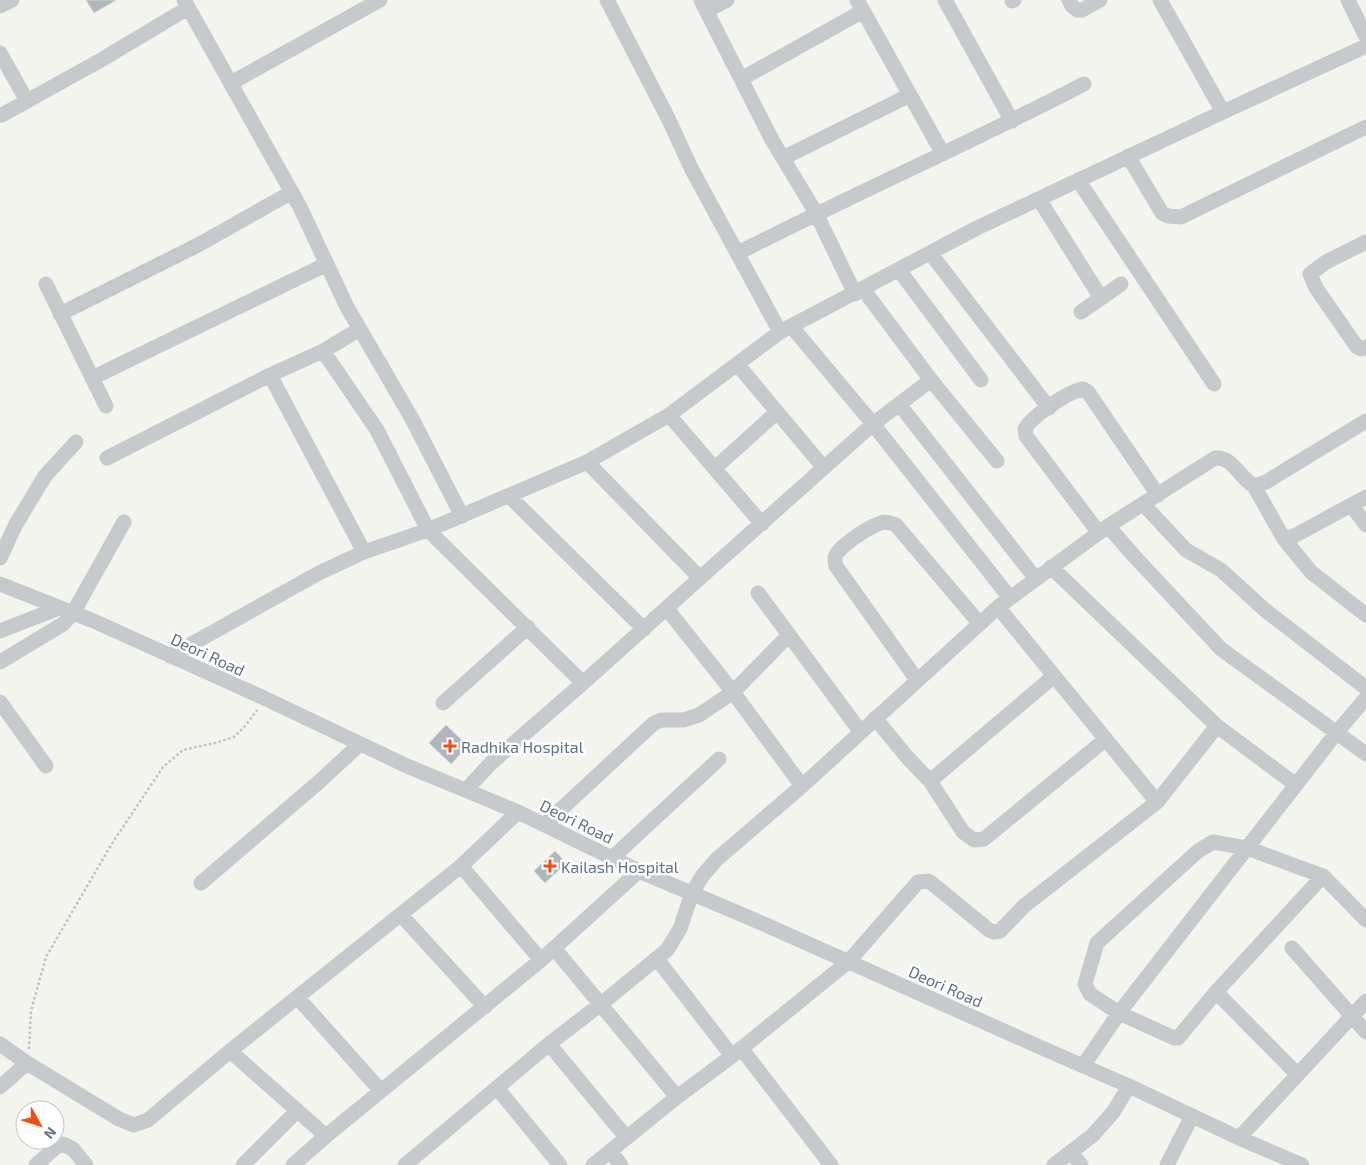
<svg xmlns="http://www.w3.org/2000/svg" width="1366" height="1165" viewBox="0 0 1366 1165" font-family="'Exo 2',sans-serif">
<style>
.building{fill:#afb7bc;stroke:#d5d5d2}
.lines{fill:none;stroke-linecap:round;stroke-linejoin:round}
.path{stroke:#bebfc1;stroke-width:2.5;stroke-dasharray:2.5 2.5;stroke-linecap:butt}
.minor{stroke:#c7cacd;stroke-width:15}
.poi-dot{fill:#f54b0e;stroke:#fff;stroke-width:2}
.labels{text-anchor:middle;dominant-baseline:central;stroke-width:5;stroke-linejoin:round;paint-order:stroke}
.street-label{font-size:16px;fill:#5f7283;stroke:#fff}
.poi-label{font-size:16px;fill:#5f7283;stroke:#fff;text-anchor:start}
</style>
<rect width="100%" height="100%" fill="#f4f4ef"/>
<path class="building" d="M86 0H116L94 13Z
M446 725 468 746 451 764 429 743Z
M555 851 566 863 545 883 534 871Z"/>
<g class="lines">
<path class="path" d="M29 1049 31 1011 46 957 111 845 163 767 183 750 215 743 234 737 246 725 257 710"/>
<path class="minor" d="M184 0 300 207 347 307 411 417 462 516
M607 0 669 120 691 168 780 332
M701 0 772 140 816 213 855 294
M857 0 943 154
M945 0 1012 121
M1069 0 1072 6 1077 10H1082L1100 0
M1160 0 1223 112
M1348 0 1366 37
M1012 1 1014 0
M0 6 12 0
M706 11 727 0
M0 53 27 101
M741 79 863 11
M231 83 380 0
M2 115 101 60 188 8
M1128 156 1162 213 1168 216 1181 217 1366 127
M783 158 910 95
M1078 180 1214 384
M1039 199 1101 298
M1366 242 1326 262 1310 274 1316 288 1357 347 1362 349 1366 347
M738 253C852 195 970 143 1084 84
M931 254 1049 408
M899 270 981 380
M46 284 106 406
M863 289 931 380 997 461
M1081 312 1121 284
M60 314 198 245 292 192
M792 327 873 424 1010 598
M323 351 377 430 428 530 583 683
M737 364 824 468
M270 375 364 552
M92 378 327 264
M899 404 1036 579
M669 415 762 524
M107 458 270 375 323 351 360 329
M587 462 700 578 873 424 931 380
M715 468 777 412
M1254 486 1284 539 1296 535 1366 497
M509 496 644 629
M1143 504 1186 550 1221 570 1265 610 1366 688
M1352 506 1366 525
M1108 526 1134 556 1221 649 1366 754
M1099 533 1026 436 1025 429C1032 416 1069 391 1083 389L1088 392 1158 495
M1284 539 1311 572 1366 615
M0 558 16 524 45 476 76 442
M1051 567 1217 726 1296 785
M0 584 96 622 264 698 407 766 518 812 639 871 757 921 1042 1048 1129 1086 1239 1138 1302 1165
M758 593 860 731
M998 607 1157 802
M667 609 733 692 802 786
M0 631 59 608
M170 656 319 573 364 552 428 530 587 462 669 415 780 332 977 228 1223 112 1366 46
M0 662 63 624 73 613 124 522
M917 680 836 566C835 562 834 559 836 555 841 545 870 526 881 523 886 521 891 523 896 525L980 624
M0 702 46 766
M443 703 528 627
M875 718 907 757 930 781 1054 676
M930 781 963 832 974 840 984 839 1106 739
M466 790 491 763 583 683 700 578
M544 825 654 723 662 720H683L699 715 733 692 789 635
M612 858 719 759
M461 866 541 960
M1323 876 1216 992 1178 1038H1174L1119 1013 1090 994 1085 984 1097 943 1198 851 1213 842 1247 848 1323 876 1366 920
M201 883 320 781 360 744
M401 915 485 1007
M554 948 677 1097
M1292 948 1366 1032
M657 959 732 1056
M1216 992 1297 1074
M298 998 381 1091
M0 1044 27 1063 119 1119 134 1125 148 1120 230 1051 461 866 518 812
M549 1044 626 1137
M741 1048 831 1165
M230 1051 326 1136
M1083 1066 1119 1013 1337 732 1366 698
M0 1087 27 1063
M497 1088 560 1165
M1239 1138 1366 1001
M610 1151 621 1165
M1071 1152 1081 1165
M36 1165 55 1148 63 1144 73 1149 86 1165
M243 1165 297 1111
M293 1165 326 1136 541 960 639 871
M405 1165 549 1044 601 1004 667 950 680 929 692 893 703 875 717 859 802 786 998 607 1108 526 1215 458C1233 456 1240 479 1254 486L1266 482 1366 421
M593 1165 677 1097 732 1056 848 962 918 882 928 881 934 885 989 930 994 932 1000 931 1024 906 1157 802 1217 726
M1054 1165 1093 1135 1114 1111 1129 1086
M1167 1165 1192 1116"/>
</g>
<g class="poi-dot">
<path d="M447.5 738.5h5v5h5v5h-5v5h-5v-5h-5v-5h5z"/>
<path d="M547.5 858.5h5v5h5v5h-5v5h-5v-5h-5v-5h5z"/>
</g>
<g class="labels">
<g class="street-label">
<text transform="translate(208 654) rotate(25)">Deori Road</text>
<text transform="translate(577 821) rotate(26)">Deori Road</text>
<text transform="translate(946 986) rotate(24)">Deori Road</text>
</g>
<g class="poi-label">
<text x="461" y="746">Radhika Hospital</text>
<text x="561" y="866">Kailash Hospital</text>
</g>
</g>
<g transform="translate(40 1125) rotate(129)"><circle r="24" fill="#ffffff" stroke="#bfc7cd"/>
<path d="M0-4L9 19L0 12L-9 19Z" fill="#f54b0e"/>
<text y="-8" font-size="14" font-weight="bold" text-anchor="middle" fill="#5f7283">N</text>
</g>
</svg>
